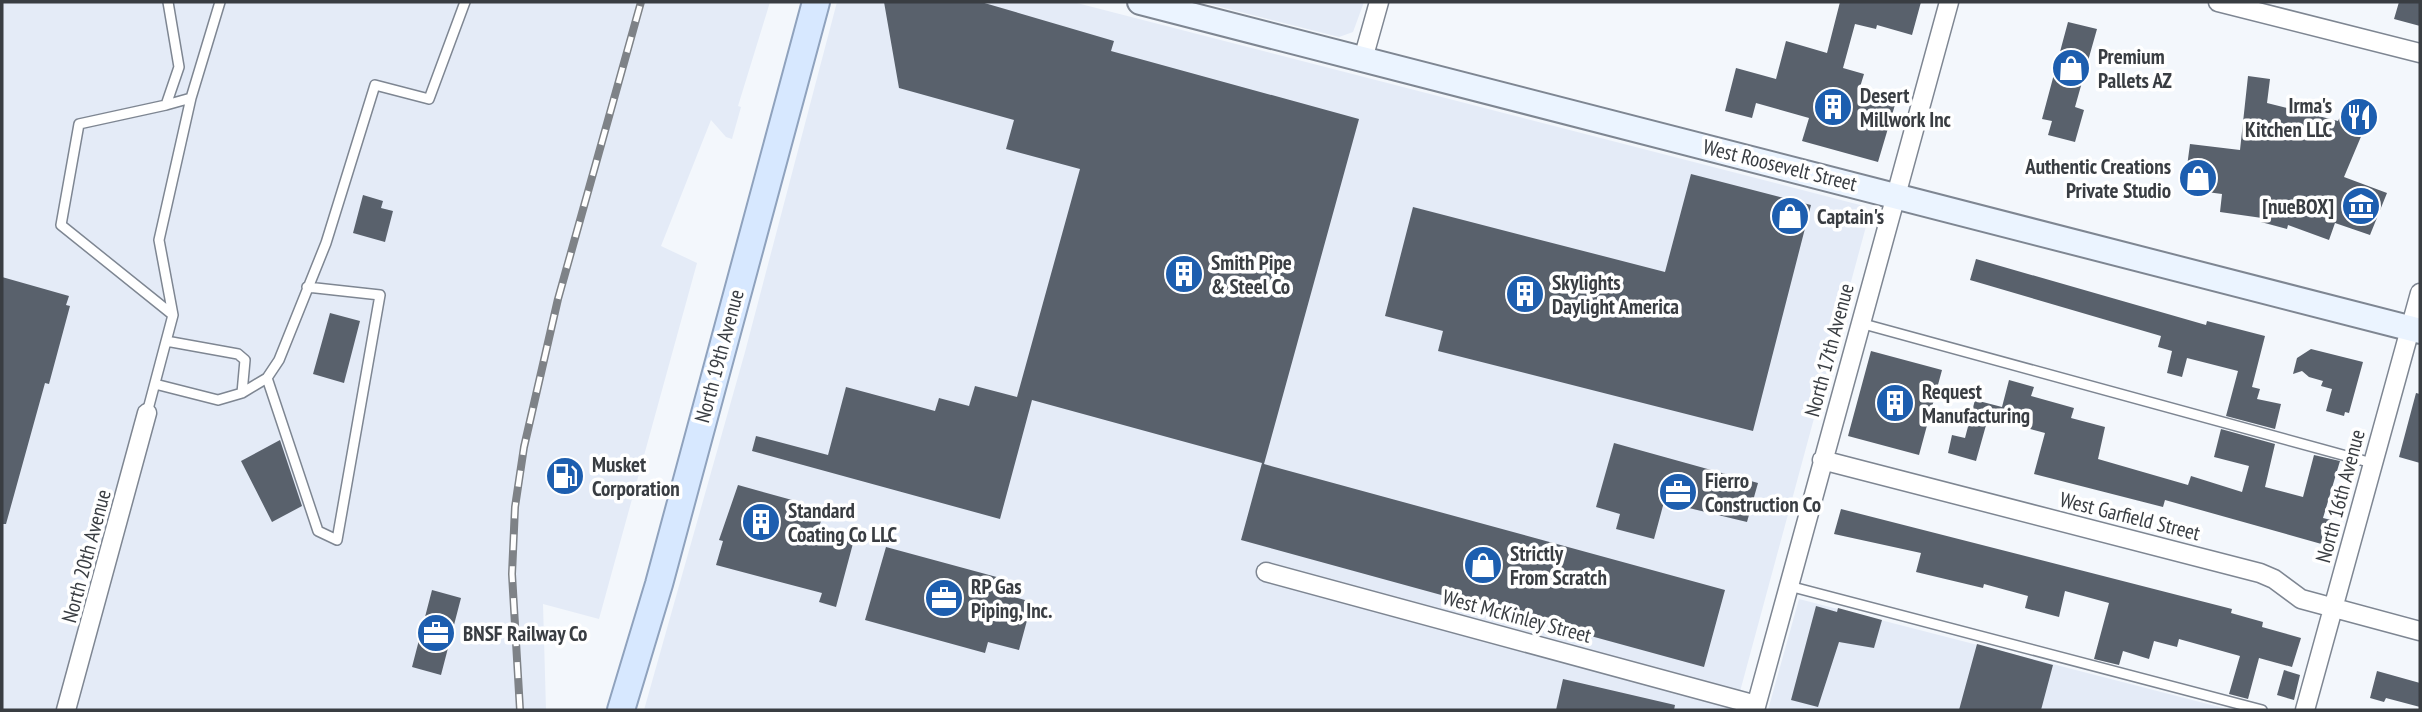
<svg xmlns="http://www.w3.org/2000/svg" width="2422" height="712" viewBox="0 0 2422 712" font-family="'PT Sans Narrow',sans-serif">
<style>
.built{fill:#e4ebf7}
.building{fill:#59616c}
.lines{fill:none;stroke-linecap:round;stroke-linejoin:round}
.lane-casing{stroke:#7e8692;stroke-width:12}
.street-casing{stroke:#7e8692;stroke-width:21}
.secondary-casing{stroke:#7e8692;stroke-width:28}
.primary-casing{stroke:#8fa2bd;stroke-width:30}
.lane{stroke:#fff;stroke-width:9}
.street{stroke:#fff;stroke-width:18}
.secondary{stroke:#ebf4ff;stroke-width:24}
.primary{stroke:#d7e8ff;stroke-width:26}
.rail-casing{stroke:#7e8287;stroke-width:8}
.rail{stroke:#fff;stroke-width:5;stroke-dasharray:16;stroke-linecap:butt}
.labels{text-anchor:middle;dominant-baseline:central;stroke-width:7;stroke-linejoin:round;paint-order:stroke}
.poi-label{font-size:21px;font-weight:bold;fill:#393d42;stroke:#fff;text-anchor:start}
.street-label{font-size:21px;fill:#393d42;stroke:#fff}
</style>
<rect width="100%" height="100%" fill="#f3f7fc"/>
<path class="built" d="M2 2H770L738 106 741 107 732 139 726 137 711 120 661 246 697 263 599 619 543 604 546 710H2Z
M837 2H1073L1864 206 1868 219 1735 710H644L745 352Z
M1201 2H1364L1353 32 1339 37Z
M1799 599 2231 710H1768Z"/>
<path class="building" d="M884 2H981L1114 41 1111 51 1359 119 1264 464 1725 590 1704 667 1241 540 1262 463 1032 400 1000 519 752 451 756 436 828 455 846 387 935 411 939 398 969 406 975 386 1017 397 1080 169 1006 149 1014 120 899 88Z
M1840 2H1921L1912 35 1877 25 1876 29 1855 24 1843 68 1864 74 1860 87 1897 98 1878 162 1802 141 1809 118 1756 103 1752 118 1725 111 1736 68 1776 79 1786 41 1827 53Z
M2399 2H2420V26L2394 19Z
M2068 22 2097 29 2075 107 2084 110 2075 142 2048 135 2052 121 2042 119Z
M2248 76 2270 79 2267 103 2338 121 2348 100 2373 108 2344 177 2387 193 2370 235 2335 223 2329 240 2288 225 2287 229 2261 222 2262 218 2220 212 2222 194 2184 189 2190 144 2240 150Z
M1691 174 1811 205 1753 431 1438 351 1443 331 1385 316 1413 207 1665 272Z
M363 195 383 201 381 208 393 211 385 242 353 233Z
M1976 259 2206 325 2207 321 2265 336 2252 387 2260 389 2257 399 2281 404 2275 429 2226 416 2238 371 2187 358 2182 377 2167 373 2172 351 2158 347 2161 336 1970 280Z
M2 277 69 296 66 305 70 306 49 384 45 383 6 524H2Z
M330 313 360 321 344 383 313 374Z
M2311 349 2363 362 2349 413 2345 412 2344 416 2326 411 2332 389 2321 386 2323 381 2309 377 2302 371 2293 374 2297 358Z
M1871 351 1942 370 1919 455 1848 436Z
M2009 380 2034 387 2031 396 2074 408 2071 418 2105 427 2098 459 2188 485 2191 476 2242 492 2249 466 2214 457 2221 429 2275 444 2265 487 2303 497 2314 455 2340 461 2323 518 2331 520 2325 545 2165 500 2163 507 2034 474 2045 433 1988 418 1976 461 1948 453 1952 435 1965 438 1975 400 2002 407Z
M2416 393 2420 394V463L2399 457Z
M280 440 302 506 272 522 241 461Z
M1614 443 1758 483 1747 522 1664 502 1654 539 1616 529 1620 514 1596 507Z
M738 485 803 503 800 513 822 518 819 527 855 536 836 607 819 602 822 593 716 565 723 541 719 540Z
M1841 509 2232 609 2231 613 2263 622 2262 627 2301 638 2292 667 2259 658 2248 699 2229 694 2240 656 2179 639 2177 647 2154 641 2149 659 2123 651 2119 665 2094 659 2109 603 2065 591 2059 617 2025 608 2028 596 1984 584 1983 588 1916 572 1921 553 1834 534Z
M886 547 1004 579 1000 593 1032 602 1019 650 988 642 985 653 865 620Z
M432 590 461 598 441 675 412 667Z
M1816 606 1837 612 1838 608 1882 620 1874 648 1839 642 1818 707 1791 700Z
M1977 644 2053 665 2041 710H1959Z
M2284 670 2300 675 2294 700 2277 695Z
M2377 671 2420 683V707L2386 698 2384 702 2370 698Z
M1563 679 1675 705 1674 710H1556Z"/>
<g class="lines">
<defs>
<path id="lane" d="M166 105 191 98 220 2
M173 315 159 240 191 98
M1860 323 2372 463
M166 341 238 354 245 360 242 393
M267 378 318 531 337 540 380 295 307 287
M155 384 218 400 242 393 267 378 279 360 326 243 375 85 429 99 465 2
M147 413 173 315 61 225 79 124 166 105 179 67 168 2
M1789 586 2262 710"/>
<path id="street" d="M2218 2 2420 53
M1363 59 1379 2
M1822 460 2260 573 2274 579 2301 599 2420 631
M1266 572 1756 705
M66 710 147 413
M1755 710 1949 2
M2305 710 2420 293"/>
<path id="secondary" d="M1140 2 2420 331"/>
<path id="primary" d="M621 710 659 584 816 2"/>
</defs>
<use href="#lane" class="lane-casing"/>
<use href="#street" class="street-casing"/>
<use href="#secondary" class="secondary-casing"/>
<use href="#primary" class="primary-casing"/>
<use href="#lane" class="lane"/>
<use href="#street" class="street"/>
<use href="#secondary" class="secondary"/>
<use href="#primary" class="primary"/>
<defs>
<path id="rail" d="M520 710 512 574 515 507 524 447 558 299 641 2"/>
</defs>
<use href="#rail" class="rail-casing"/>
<use href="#rail" class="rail"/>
</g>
<defs>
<symbol id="shop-disc" viewBox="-11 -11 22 22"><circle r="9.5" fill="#1d5eaf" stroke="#fff"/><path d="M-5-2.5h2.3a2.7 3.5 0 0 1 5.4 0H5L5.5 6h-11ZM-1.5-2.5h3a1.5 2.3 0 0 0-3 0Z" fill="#fff"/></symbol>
<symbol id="building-disc" viewBox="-11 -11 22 22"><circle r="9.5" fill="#1d5eaf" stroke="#fff"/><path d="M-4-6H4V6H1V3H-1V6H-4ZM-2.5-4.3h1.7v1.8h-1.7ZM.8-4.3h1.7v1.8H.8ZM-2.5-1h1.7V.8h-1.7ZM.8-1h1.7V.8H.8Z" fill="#fff"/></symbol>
<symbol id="restaurant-disc" viewBox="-11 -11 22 22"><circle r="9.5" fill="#1d5eaf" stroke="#fff"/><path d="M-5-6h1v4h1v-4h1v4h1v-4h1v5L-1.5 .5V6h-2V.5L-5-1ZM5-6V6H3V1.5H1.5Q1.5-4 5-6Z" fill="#fff"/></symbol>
<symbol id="museum-disc" viewBox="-11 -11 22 22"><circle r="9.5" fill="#1d5eaf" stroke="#fff"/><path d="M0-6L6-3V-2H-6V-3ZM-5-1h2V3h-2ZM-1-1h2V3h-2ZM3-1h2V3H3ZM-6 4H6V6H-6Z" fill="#fff"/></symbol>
<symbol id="fuel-disc" viewBox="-11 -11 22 22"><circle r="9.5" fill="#1d5eaf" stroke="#fff"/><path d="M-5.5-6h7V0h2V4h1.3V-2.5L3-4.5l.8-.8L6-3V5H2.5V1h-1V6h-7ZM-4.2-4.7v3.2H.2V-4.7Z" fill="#fff"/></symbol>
<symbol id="office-disc" viewBox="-11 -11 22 22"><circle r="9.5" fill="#1d5eaf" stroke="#fff"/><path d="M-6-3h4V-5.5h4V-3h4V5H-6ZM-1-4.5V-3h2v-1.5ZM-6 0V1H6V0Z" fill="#fff"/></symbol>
</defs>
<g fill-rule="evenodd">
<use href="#shop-disc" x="2049" y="46" width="44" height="44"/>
<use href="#building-disc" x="1811" y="85" width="44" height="44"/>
<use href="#restaurant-disc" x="2337" y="95" width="44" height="44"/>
<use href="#shop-disc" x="2176" y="156" width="44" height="44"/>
<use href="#museum-disc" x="2339" y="184" width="44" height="44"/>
<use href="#shop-disc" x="1768" y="194" width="44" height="44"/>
<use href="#building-disc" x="1162" y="252" width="44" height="44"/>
<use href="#building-disc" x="1503" y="272" width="44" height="44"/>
<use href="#building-disc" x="1873" y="381" width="44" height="44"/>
<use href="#fuel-disc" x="543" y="454" width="44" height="44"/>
<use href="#office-disc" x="1656" y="470" width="44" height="44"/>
<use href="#building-disc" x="739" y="500" width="44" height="44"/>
<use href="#shop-disc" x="1461" y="543" width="44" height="44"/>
<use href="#office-disc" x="922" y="576" width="44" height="44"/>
<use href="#office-disc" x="414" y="611" width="44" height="44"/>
</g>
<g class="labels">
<g class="poi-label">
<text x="2098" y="56">Premium<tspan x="2098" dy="24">Pallets AZ</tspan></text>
<text x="1860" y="95">Desert<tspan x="1860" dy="24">Millwork Inc</tspan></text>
<text x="2332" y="105" text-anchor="end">Irma's<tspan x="2332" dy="24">Kitchen LLC</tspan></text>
<text x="2171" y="166" text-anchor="end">Authentic Creations<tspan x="2171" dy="24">Private Studio</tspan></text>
<text x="2334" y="206" text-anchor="end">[nueBOX]</text>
<text x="1817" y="216">Captain's</text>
<text x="1211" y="262">Smith Pipe<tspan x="1211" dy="24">&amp; Steel Co</tspan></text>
<text x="1552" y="282">Skylights<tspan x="1552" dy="24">Daylight America</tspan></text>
<text x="1922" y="391">Request<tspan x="1922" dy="24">Manufacturing</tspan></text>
<text x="592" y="464">Musket<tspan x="592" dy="24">Corporation</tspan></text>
<text x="1705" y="480">Fierro<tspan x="1705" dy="24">Construction Co</tspan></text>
<text x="788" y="510">Standard<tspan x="788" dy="24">Coating Co LLC</tspan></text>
<text x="1510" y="553">Strictly<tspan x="1510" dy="24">From Scratch</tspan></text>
<text x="971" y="586">RP Gas<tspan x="971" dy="24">Piping, Inc.</tspan></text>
<text x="463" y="633">BNSF Railway Co</text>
</g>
<g class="street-label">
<text transform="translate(1780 165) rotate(14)">West Roosevelt Street</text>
<text transform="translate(1829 350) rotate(-75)">North 17th Avenue</text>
<text transform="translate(719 356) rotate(-75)">North 19th Avenue</text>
<text transform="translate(2340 496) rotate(-75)">North 16th Avenue</text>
<text transform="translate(2130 516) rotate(14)">West Garfield Street</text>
<text transform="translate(86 556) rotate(-75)">North 20th Avenue</text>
<text transform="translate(1517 616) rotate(15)">West McKinley Street</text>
</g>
</g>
<rect width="2422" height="712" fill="none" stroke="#393d42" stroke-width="7"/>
</svg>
